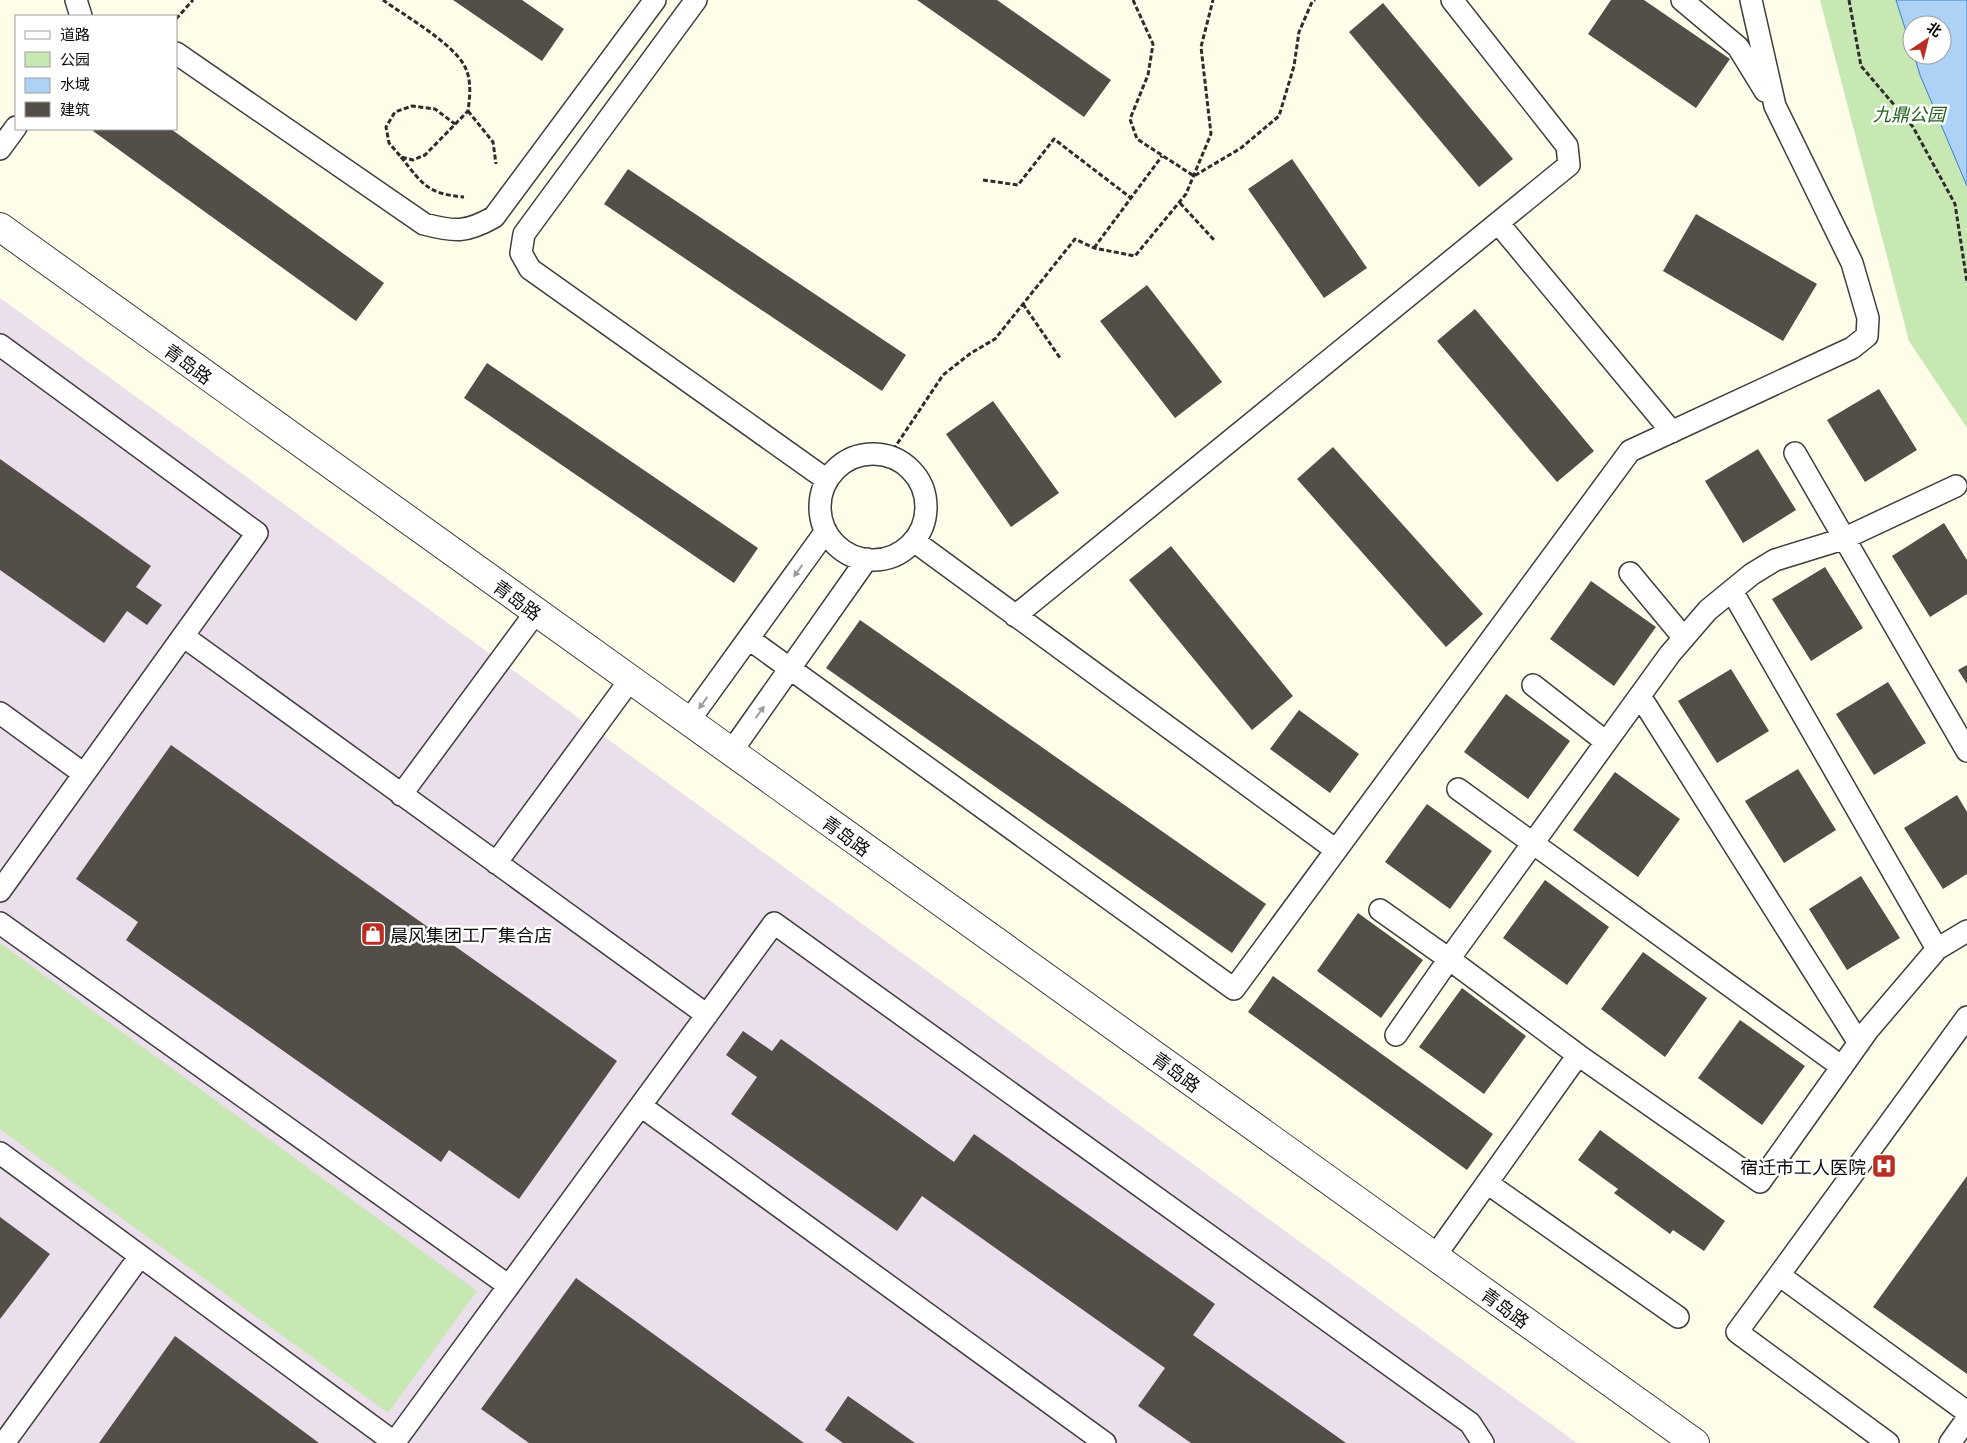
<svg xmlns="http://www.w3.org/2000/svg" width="1967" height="1443" viewBox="0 0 1967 1443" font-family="Georgia,'Noto Sans SC',serif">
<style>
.industrial{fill:#eadfea}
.green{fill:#c8e8b3;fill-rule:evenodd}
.water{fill:#aed2f6;stroke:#357ecd}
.building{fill:#534e47}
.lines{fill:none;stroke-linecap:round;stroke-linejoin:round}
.service-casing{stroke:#3e3e3e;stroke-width:24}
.tertiary-casing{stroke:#3e3e3e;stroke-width:30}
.path{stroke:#2d2d2d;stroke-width:3;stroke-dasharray:5 2.5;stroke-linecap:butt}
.service{stroke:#fff;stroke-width:21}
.tertiary{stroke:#fff;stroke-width:28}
.oneway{fill:#9d9d9d}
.labels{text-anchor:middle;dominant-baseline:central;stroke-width:5;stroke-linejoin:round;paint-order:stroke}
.park-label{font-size:18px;font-style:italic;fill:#22621c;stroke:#fff}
.street-label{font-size:18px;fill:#0b0b0b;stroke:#fff}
.poi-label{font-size:18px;fill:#0b0b0b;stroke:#fff;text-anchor:start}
</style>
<rect width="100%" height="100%" fill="#fffde9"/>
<path class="industrial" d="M0 298 1577 1443H0Z"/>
<path class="green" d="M1820 0H1967V428L1909 341ZM1912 25H1942V55H1912Z
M0 943 477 1291 388 1413 0 1129Z"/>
<path class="water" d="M1896 0H1967V186L1920 75 1914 55H1942V25H1912V50Z"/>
<path class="building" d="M453 0H522L564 29 542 61Z
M917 0H997L1111 80 1084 117Z
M1611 0H1644L1730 59 1696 108 1588 34Z
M1383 3 1513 159 1479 187 1349 32Z
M95 129H171L384 283 356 321 93 131Z
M1292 159 1367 268 1324 298 1248 189Z
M628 169 906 355 882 391 604 204Z
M1696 214 1817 284 1783 341 1663 271Z
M1147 285 1222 382 1175 418 1100 321Z
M1475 309 1594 451 1557 482 1437 341Z
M487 363 758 548 734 583 464 398Z
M1879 389 1917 450 1865 482 1827 420Z
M993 401 1059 493 1011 527 946 434Z
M1333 447 1483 614 1446 647 1297 479Z
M1758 449 1796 510 1743 543 1705 481Z
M0 459 151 566 136 587 162 605 147 625 127 611 104 643 0 570Z
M1944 523 1967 560V594L1930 617 1892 556Z
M1171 546 1293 696 1252 730 1129 580Z
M1825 567 1863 628 1811 661 1772 599Z
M1591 581 1656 627 1614 686 1550 639Z
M860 620 1266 904 1232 953 826 668Z
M1967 665V684L1958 670Z
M1731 669 1769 731 1717 763 1678 701Z
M1888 682 1926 743 1874 775 1836 714Z
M1506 694 1570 741 1528 799 1464 752Z
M1299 710 1359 754 1330 793 1270 749Z
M171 745 617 1061 519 1199 449 1150 441 1162 126 940 138 922 76 879Z
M1798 769 1836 830 1784 863 1745 801Z
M1615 772 1680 819 1638 877 1573 830Z
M1957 795 1967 812V874L1943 889 1904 828Z
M1427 804 1492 851 1450 909 1385 862Z
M1861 876 1900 938 1847 970 1809 909Z
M1545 880 1609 927 1567 985 1503 938Z
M1358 913 1423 960 1381 1018 1317 971Z
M1643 952 1707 998 1665 1057 1601 1009Z
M1273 976 1493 1134 1467 1170 1248 1012Z
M1462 988 1526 1036 1484 1094 1419 1047Z
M1740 1020 1805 1066 1762 1125 1698 1078Z
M743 1031 772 1051 781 1039 954 1162 974 1134 1215 1304 1193 1335 1346 1443H1191L1138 1406 1165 1368 922 1196 897 1231 731 1114 757 1077 726 1055Z
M1600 1130 1725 1221 1704 1251 1673 1230 1670 1234 1614 1193 1618 1189 1578 1160Z
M1967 1176V1374L1873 1307Z
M0 1217 50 1254 0 1319Z
M576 1278 804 1443H529L481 1409Z
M175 1336 319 1443H99Z
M848 1396 915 1443H843L825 1430Z"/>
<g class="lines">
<defs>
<path id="service" d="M76 0 81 16
M696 0 524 234 521 253 530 269 827 480
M1682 0 1738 47 1765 91
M176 53 424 224C455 232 466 233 494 217L655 0
M0 149 16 127
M1499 224 1672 432
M0 345 257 533 0 891
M1795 453 1967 751
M820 507a53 53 0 1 1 106 0a53 53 0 1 1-106 0Z
M1956 486 1843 539 1775 560 1752 574 1708 610 1670 654 1449 959 1578 1055 1760 1182 1868 1030 1937 949 1967 931
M914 541 1336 850
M1630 573 1684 638
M1732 591 1937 949
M1015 616 1569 165 1567 146 1452 0
M183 636 707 1015
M749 639 1234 989 1630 451 1852 348 1867 336 1868 318 1852 263 1775 106 1751 0
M1533 685 1606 742
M1640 696 1859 1043
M0 713 84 774
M688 722 826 531
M731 752 867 559
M1458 789 1842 1067
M401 795 536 612
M496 863 630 680
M1380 910 1449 959 1396 1035
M0 923 509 1286
M1967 1017 1779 1275 1967 1412
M641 1106 1105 1443
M0 1153 395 1443
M1487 1183 1678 1317
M1435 1256 1578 1055
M1779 1275 1737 1332 1888 1443
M4 1443 140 1256
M394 1443 774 923 1470 1423 1483 1443
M1950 1443 1967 1419"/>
<path id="tertiary" d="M0 227 1695 1443"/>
</defs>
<use href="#service" class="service-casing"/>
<use href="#tertiary" class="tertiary-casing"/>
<path class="path" d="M383 0C405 16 451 42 464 65 472 79 470 96 468 111L425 155 413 160 401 157 389 143 386 127 395 112 412 106 435 109 455 124
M1133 0 1153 44 1148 75 1130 119 1137 139 1194 176 1241 148 1279 116 1294 66 1299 32 1312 2 1315 0
M1849 0 1861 66 1913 127 1955 204 1967 282
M176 19 193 0
M468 111 493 142 496 164
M401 157C423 185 428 194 464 197
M983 180 1018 185 1054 139 1131 198
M1180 203 1214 240
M1094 248 1162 156
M1023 304 1060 358
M889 456 943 375 971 353 995 339 1075 239 1094 248 1135 256 1186 194 1211 134 1201 47 1213 0"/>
<use href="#service" class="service"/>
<use href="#tertiary" class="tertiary"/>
</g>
<defs><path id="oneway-solid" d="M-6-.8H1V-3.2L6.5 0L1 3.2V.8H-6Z" transform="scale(1.25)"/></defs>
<g class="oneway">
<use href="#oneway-solid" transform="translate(798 571) rotate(126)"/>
<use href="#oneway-solid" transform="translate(703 703) rotate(126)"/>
<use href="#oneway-solid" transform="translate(760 712) rotate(-54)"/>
</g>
<defs>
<symbol id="shop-square" viewBox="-11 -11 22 22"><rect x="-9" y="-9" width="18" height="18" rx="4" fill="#ba2f24" stroke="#fff"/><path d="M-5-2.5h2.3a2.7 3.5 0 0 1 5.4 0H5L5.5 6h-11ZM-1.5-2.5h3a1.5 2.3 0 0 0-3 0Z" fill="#fff"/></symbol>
<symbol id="hospital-square" viewBox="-11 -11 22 22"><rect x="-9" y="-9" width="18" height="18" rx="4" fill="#ba2f24" stroke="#fff"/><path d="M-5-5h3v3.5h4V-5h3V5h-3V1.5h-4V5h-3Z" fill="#fff"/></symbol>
</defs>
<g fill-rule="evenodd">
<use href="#shop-square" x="359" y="920" width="28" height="28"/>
<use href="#hospital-square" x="1870" y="1152" width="28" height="28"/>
</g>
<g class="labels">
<g class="park-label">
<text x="1909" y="113">九鼎公园</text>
</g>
<g class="street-label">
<text transform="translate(189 363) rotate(36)">青岛路</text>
<text transform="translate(518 599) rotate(36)">青岛路</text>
<text transform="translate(847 835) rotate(36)">青岛路</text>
<text transform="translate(1177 1071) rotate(36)">青岛路</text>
<text transform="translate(1506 1307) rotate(36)">青岛路</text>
</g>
<g class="poi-label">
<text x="390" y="934">晨风集团工厂集合店</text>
<text x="1866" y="1166" text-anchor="end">宿迁市工人医院</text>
</g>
</g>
<rect x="15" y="15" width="162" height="115" fill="#ffffff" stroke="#9d9d9d"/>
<rect x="25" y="31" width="25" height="8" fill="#ffffff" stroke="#9d9d9d"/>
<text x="60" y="40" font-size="15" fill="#0b0b0b">道路</text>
<rect x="25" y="52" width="25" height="15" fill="#c8e8b3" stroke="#9d9d9d"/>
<text x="60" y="65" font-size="15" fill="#0b0b0b">公园</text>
<rect x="25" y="78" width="25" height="15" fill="#aed2f6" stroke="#9d9d9d"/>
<text x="60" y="90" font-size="15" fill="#0b0b0b">水域</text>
<rect x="25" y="102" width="25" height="15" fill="#534e47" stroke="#9d9d9d"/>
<text x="60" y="115" font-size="15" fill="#0b0b0b">建筑</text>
<g transform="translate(1927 40) rotate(35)"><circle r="24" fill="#ffffff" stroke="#9d9d9d"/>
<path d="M0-4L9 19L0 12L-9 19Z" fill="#ba2f24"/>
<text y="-8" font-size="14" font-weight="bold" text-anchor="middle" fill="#0b0b0b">北</text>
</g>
</svg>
